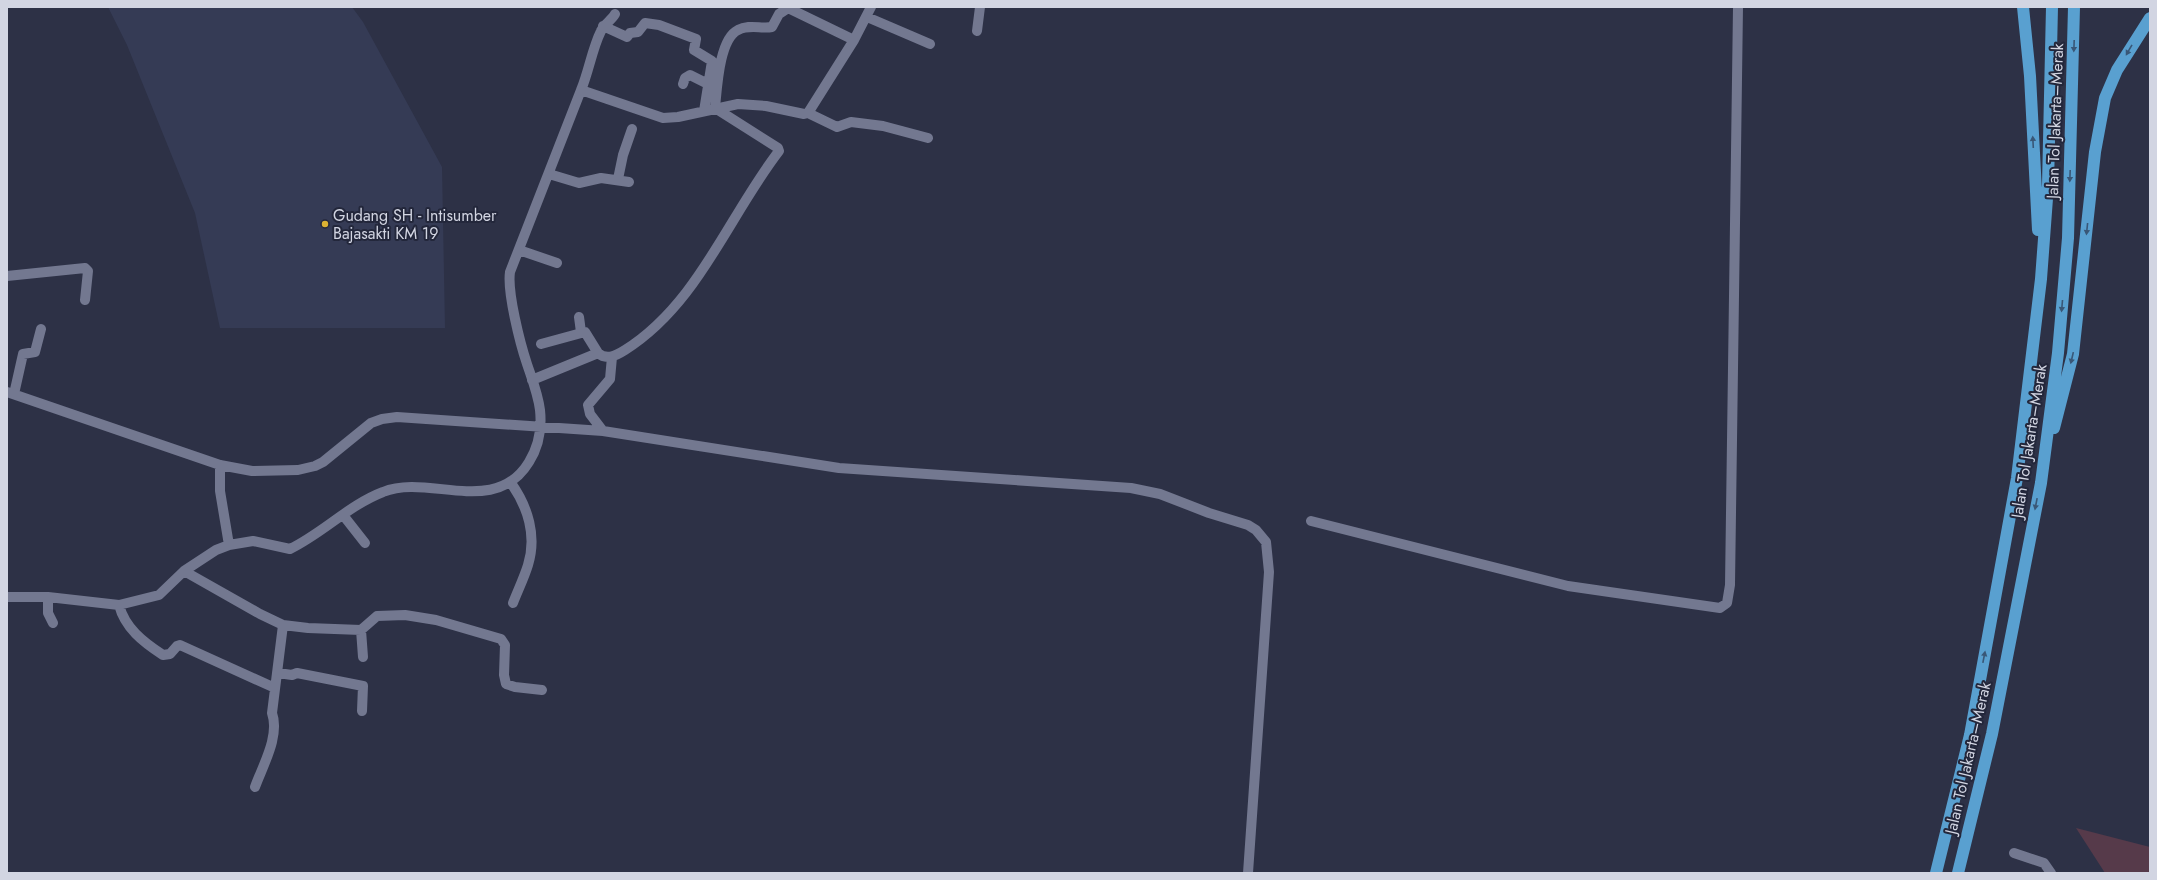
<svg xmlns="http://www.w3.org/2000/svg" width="2157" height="880" viewBox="0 0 2157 880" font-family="Jost,sans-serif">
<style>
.built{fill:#353b55}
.green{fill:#563a4a}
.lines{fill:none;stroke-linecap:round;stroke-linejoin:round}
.minor{stroke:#737890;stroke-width:10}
.motorway{stroke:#59a0d0;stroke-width:12}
.oneway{fill:#395777}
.poi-dot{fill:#dcb233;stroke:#23273b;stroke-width:1.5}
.labels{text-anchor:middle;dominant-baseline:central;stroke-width:4;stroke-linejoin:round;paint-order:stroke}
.street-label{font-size:16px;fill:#d2d5e2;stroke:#23273b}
.poi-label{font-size:16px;fill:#d2d5e2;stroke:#23273b;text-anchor:start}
</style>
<rect width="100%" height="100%" fill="#2d3146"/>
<path class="built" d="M108 7H352L363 22 442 167 445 328H220L195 213 127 45Z"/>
<path class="green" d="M2076 828 2150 847V873H2105Z"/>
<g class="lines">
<path class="minor" d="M867 17 930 44
M603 26 627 37 630 33 638 32 645 23 659 25 696 39 694 50 712 61 704 111
M977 31 980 7
M683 84 685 78 690 75 708 84
M581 90C589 71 592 49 601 31 604 24 611 21 615 14
M808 113 837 127 851 122 883 126 928 138
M549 174 579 183 601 178 629 182
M618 179 623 155 632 129
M519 250 557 263
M7 276 85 268 88 271 85 300
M579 317 581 332
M541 344 585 332 598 353
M532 380 598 353C607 361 617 355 625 350 698 304 728 217 779 151L778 148 715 108C717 89 719 39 738 30 749 24 761 29 772 27L779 14 788 8 854 40
M7 392 220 465 252 471 298 470 315 466 323 462 371 423 382 419 397 417 603 431 839 468 1131 488 1160 494 1209 513 1248 525 1256 530 1266 542 1269 572 1248 873
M14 394 23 354 35 352 41 329
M603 431 590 414 588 405 610 379 612 357
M220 465V491L229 545
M511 483C528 507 537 536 528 565 524 578 518 590 513 603
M343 515 365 543
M1311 521 1568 586 1720 608 1727 603 1730 585 1738 7
M184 571 260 614 283 625 272 713C280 736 263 765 255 787
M7 597H48L119 605 159 595 184 571 216 550 229 545 253 541 290 549C323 533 349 505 383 492 428 473 495 518 529 462 539 446 542 429 540 410 538 394 532 379 527 364 520 343 507 292 510 272L581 90 663 118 678 117 738 104 766 106 804 114 808 113 854 40 871 7
M48 597V613L53 623
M119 605C125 628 143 642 163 655L170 654 177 646 180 645 275 688
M283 625 308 628 361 630 377 616 405 615 436 620 501 639 505 645 504 675 506 684 515 687 542 690
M361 630 363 657
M278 673 292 675 297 673 363 686 362 711
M2014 853 2044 863 2051 873"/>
<path class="motorway" d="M2023 7 2030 76 2038 230
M2054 428 2073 354 2095 152 2105 98 2117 70 2150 18
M1936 873 1970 735 2017 478 2041 279 2048 185 2052 7
M1958 873 1992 734 2041 483 2058 353 2068 238 2074 7"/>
</g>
<defs><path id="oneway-solid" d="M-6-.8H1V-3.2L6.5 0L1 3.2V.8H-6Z"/></defs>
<g class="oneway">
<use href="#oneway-solid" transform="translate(2074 46) rotate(92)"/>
<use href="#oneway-solid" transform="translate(2129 50) rotate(120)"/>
<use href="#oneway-solid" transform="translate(2033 142) rotate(-93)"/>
<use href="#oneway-solid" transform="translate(2070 176) rotate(92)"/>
<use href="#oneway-solid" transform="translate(2087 229) rotate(96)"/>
<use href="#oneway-solid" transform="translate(2062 306) rotate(95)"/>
<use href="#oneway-solid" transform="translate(2072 358) rotate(103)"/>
<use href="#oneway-solid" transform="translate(2036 504) rotate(101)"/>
<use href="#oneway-solid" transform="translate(1984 657) rotate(-79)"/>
</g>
<circle class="poi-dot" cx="325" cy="224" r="4"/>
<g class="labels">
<g class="street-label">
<text transform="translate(2055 121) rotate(-88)">Jalan Tol Jakarta–Merak</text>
<text transform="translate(2029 441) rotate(-81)">Jalan Tol Jakarta–Merak</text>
<text transform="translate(1968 758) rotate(-77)">Jalan Tol Jakarta–Merak</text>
</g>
<g class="poi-label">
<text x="333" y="215">Gudang SH - Intisumber<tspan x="333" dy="18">Bajasakti KM 19</tspan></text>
</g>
</g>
<rect width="2157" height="880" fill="none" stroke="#d2d5e2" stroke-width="16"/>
</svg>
